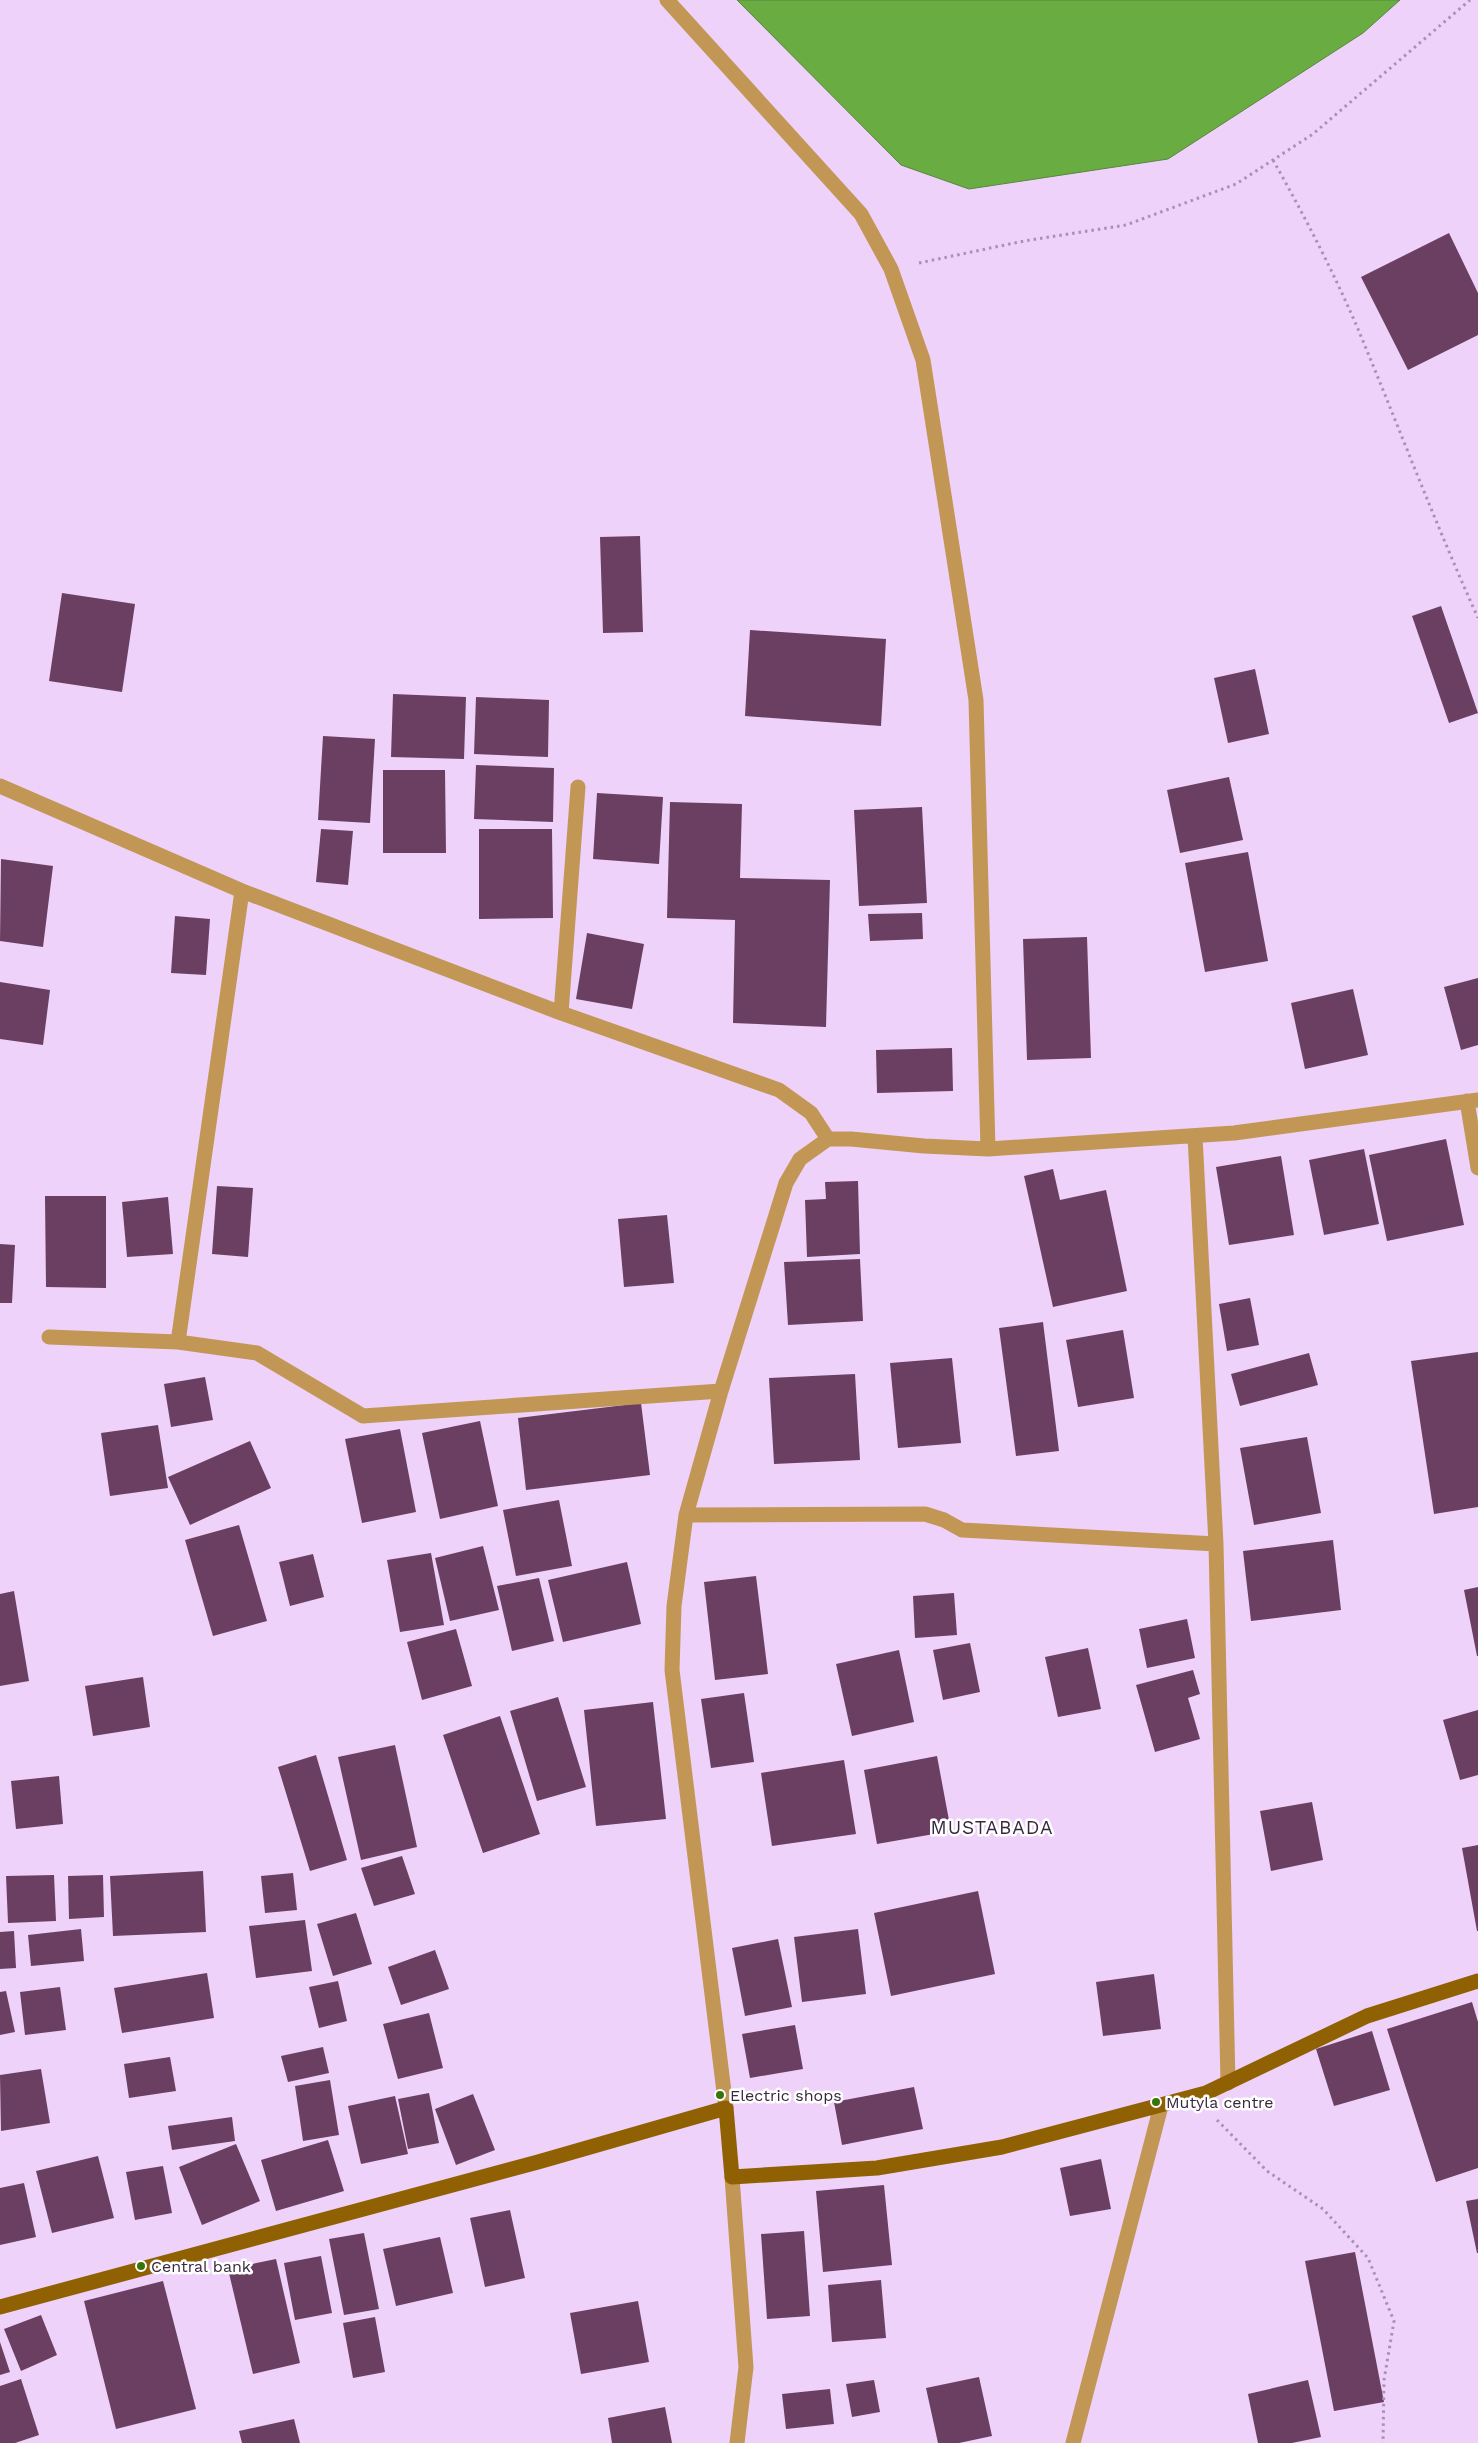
<svg xmlns="http://www.w3.org/2000/svg" width="1478" height="2443" viewBox="0 0 1478 2443" font-family="'Work Sans',sans-serif">
<style>
.water{fill:#69ad42;stroke:#5a8540}
.building{fill:#6b3f61}
.lines{fill:none;stroke-linecap:round;stroke-linejoin:round}
.path{stroke:#a891b2;stroke-width:3;stroke-dasharray:2.5 4;stroke-linecap:butt}
.minor{stroke:#c29756;stroke-width:15}
.major{stroke:#906102;stroke-width:15}
.poi-dot{fill:#39740a;stroke:#fff;stroke-width:2}
.labels{text-anchor:middle;dominant-baseline:central;stroke-width:5;stroke-linejoin:round;paint-order:stroke}
.poi-label{font-size:16px;fill:#37293d;stroke:#fff;text-anchor:start}
.quarter-label{font-size:19px;letter-spacing:1px;fill:#37293d;stroke:#fff}
</style>
<rect width="100%" height="100%" fill="#eed2fa"/>
<path class="water" d="M737 0H1400L1363 33 1168 159 969 189 901 165Z"/>
<path class="building" d="M1449 233 1478 293V335L1408 370 1361 277Z
M640 536 643 632 603 633 600 537Z
M62 593 135 604 122 692 49 681Z
M1441 606 1478 713 1449 723 1412 616Z
M750 630 886 639 881 726 745 716Z
M1255 669 1269 734 1228 743 1214 678Z
M393 694 466 697 464 759 391 757Z
M476 697 549 700 548 757 474 754Z
M323 736 375 739 370 823 318 820Z
M476 765 554 768 553 822 474 819Z
M383 770H445L446 853H383Z
M1229 777 1243 840 1180 853 1167 790Z
M597 793 663 797 659 864 593 859Z
M670 802 742 804 740 878 830 880 826 1027 733 1023 735 920 667 918Z
M922 807 927 903 859 906 854 810Z
M321 829 353 831 348 885 316 882Z
M479 829H552L553 918 479 919Z
M1248 852 1268 961 1205 972 1185 863Z
M1 859 53 866 43 947 0 941Z
M922 913 923 939 870 941 868 914Z
M175 916 210 919 206 975 171 973Z
M587 933 644 944 632 1009 576 999Z
M1087 937 1091 1058 1027 1060 1023 939Z
M1478 978V1045L1461 1050 1444 987Z
M0 982 50 990 43 1045 0 1039Z
M1353 989 1368 1055 1305 1069 1291 1003Z
M952 1048 953 1091 877 1093 876 1050Z
M1446 1139 1464 1225 1387 1241 1369 1155Z
M1364 1149 1379 1224 1324 1235 1309 1160Z
M1281 1156 1294 1235 1229 1245 1216 1167Z
M1053 1169 1060 1200 1106 1190 1127 1291 1053 1307 1024 1176Z
M858 1181 860 1254 807 1257 805 1200 826 1199 825 1182Z
M217 1186 253 1188 248 1257 212 1254Z
M45 1196H106V1288L46 1287Z
M168 1197 173 1254 127 1257 122 1202Z
M667 1215 674 1283 624 1287 618 1219Z
M0 1244 15 1245 12 1303H0Z
M860 1259 863 1321 788 1325 784 1262Z
M1250 1298 1259 1345 1227 1351 1219 1304Z
M1043 1322 1059 1451 1016 1456 999 1328Z
M1123 1330 1134 1398 1078 1407 1066 1340Z
M1478 1352V1507L1434 1514 1411 1361Z
M1309 1353 1318 1385 1240 1406 1231 1374Z
M952 1358 961 1443 898 1448 890 1363Z
M855 1374 860 1460 774 1464 769 1378Z
M205 1377 213 1420 171 1427 164 1384Z
M641 1403 650 1475 526 1490 518 1418Z
M480 1421 498 1506 440 1519 422 1433Z
M158 1425 168 1488 110 1496 101 1433Z
M400 1429 416 1512 362 1523 345 1439Z
M1307 1437 1321 1513 1254 1525 1240 1448Z
M250 1441 271 1488 190 1525 168 1477Z
M559 1500 572 1566 516 1576 503 1510Z
M239 1525 267 1621 213 1636 185 1540Z
M1333 1540 1341 1610 1251 1621 1243 1551Z
M483 1546 499 1610 450 1621 435 1558Z
M431 1553 444 1625 400 1632 387 1560Z
M313 1554 324 1597 290 1606 279 1562Z
M627 1562 641 1624 563 1642 548 1580Z
M756 1576 768 1674 715 1680 704 1582Z
M539 1578 554 1641 512 1651 497 1586Z
M1478 1587V1656H1477L1464 1590Z
M14 1591 29 1681 0 1686V1594Z
M954 1593 957 1635 915 1638 913 1596Z
M1187 1619 1195 1658 1147 1668 1139 1629Z
M456 1629 472 1686 422 1700 407 1642Z
M970 1643 980 1692 943 1700 933 1650Z
M1088 1648 1101 1709 1058 1717 1045 1657Z
M899 1650 914 1722 852 1736 836 1664Z
M1193 1670 1200 1694 1188 1698 1200 1739 1155 1752 1136 1685Z
M143 1677 150 1727 93 1736 85 1686Z
M744 1693 754 1762 711 1768 701 1699Z
M558 1697 586 1787 537 1801 510 1711Z
M653 1702 666 1819 596 1826 584 1710Z
M1478 1710V1775L1460 1780 1443 1720Z
M500 1716 540 1834 483 1853 443 1735Z
M395 1745 417 1847 361 1860 338 1757Z
M316 1755 347 1860 310 1871 278 1767Z
M937 1756 951 1831 877 1844 864 1770Z
M844 1760 856 1834 772 1846 761 1773Z
M59 1776 63 1824 16 1829 11 1781Z
M1312 1802 1323 1860 1271 1871 1260 1811Z
M1478 1845V1931H1477L1462 1848Z
M402 1856 415 1894 374 1906 361 1868Z
M203 1871 206 1932 113 1936 110 1876Z
M293 1873 297 1910 265 1913 261 1876Z
M54 1875 56 1921 8 1923 6 1876Z
M103 1875 104 1917 69 1919 68 1876Z
M978 1891 995 1974 891 1996 874 1913Z
M356 1913 372 1964 333 1976 317 1924Z
M305 1920 312 1971 256 1978 249 1926Z
M81 1929 84 1961 31 1966 28 1935Z
M858 1929 866 1994 802 2002 794 1937Z
M14 1931 16 1968 0 1969V1932Z
M778 1939 792 2007 745 2016 732 1948Z
M435 1950 449 1989 401 2005 388 1967Z
M207 1973 214 2018 122 2033 114 1988Z
M1154 1974 1161 2029 1103 2036 1096 1982Z
M338 1981 347 2021 319 2028 309 1987Z
M60 1987 66 2030 25 2035 20 1992Z
M6 1991 15 2032 0 2035V1992Z
M1472 2002 1478 2022V2168L1436 2182 1387 2029Z
M429 2013 443 2068 398 2079 383 2024Z
M795 2025 803 2069 750 2078 742 2034Z
M1372 2031 1390 2090 1334 2106 1316 2049Z
M323 2047 329 2073 288 2082 281 2056Z
M170 2057 176 2091 129 2098 124 2064Z
M41 2069 50 2123 1 2131 0 2075Z
M330 2080 339 2135 303 2141 295 2086Z
M914 2087 923 2129 842 2145 834 2102Z
M429 2093 439 2143 408 2149 398 2099Z
M473 2094 495 2150 456 2165 435 2109Z
M395 2096 408 2154 361 2164 348 2106Z
M232 2117 235 2141 172 2150 168 2126Z
M328 2140 344 2191 276 2211 261 2160Z
M236 2144 260 2201 202 2225 179 2167Z
M98 2156 114 2218 52 2233 36 2171Z
M1101 2159 1111 2209 1070 2216 1060 2168Z
M163 2166 172 2213 135 2220 126 2172Z
M24 2183 36 2237 0 2245V2188Z
M884 2185 892 2265 823 2272 816 2191Z
M1478 2199V2253H1477L1466 2201Z
M510 2210 525 2278 485 2287 470 2218Z
M804 2231 810 2316 767 2319 761 2234Z
M364 2233 379 2309 344 2315 329 2239Z
M440 2237 453 2293 396 2306 383 2249Z
M1355 2252 1384 2402 1334 2411 1305 2261Z
M321 2256 332 2313 295 2320 284 2263Z
M276 2259 300 2363 253 2374 228 2269Z
M881 2280 886 2338 832 2342 828 2285Z
M163 2281 196 2409 116 2429 84 2301Z
M638 2301 649 2362 581 2374 570 2313Z
M41 2315 57 2355 21 2371 4 2329Z
M375 2317 385 2372 353 2378 343 2323Z
M0 2342 10 2372 0 2375Z
M979 2377 992 2436 959 2443H938L926 2388Z
M21 2379 39 2435 15 2443H0V2386Z
M874 2380 880 2412 852 2417 846 2384Z
M1308 2380 1321 2437 1292 2443H1258L1248 2394Z
M830 2389 834 2424 786 2429 782 2394Z
M665 2407 672 2443H612L608 2418Z
M294 2419 300 2443H242L239 2431Z"/>
<g class="lines">
<path class="path" d="M1273 160C1304 215 1333 271 1358 329 1398 425 1435 523 1478 618
M919 263 1024 241 1126 225 1236 184 1313 134 1470 0
M1217 2120 1267 2171 1323 2209 1368 2258 1394 2321 1384 2380 1383 2443"/>
<path class="minor" d="M667 0 861 214 891 269 923 360 976 700 988 1149
M0 786 242 891 561 1013 779 1090 811 1113 828 1139
M242 891 178 1342 257 1353 363 1416 721 1391
M561 1013 578 787
M1467 1101 1478 1168
M1195 1136 1216 1544 1228 2083
M49 1337 178 1342
M686 1515 925 1514 944 1520 962 1530 1216 1544
M726 2108 672 1670 674 1606 686 1515 721 1391 786 1183 800 1159 828 1139H851L924 1146 988 1149 1234 1133 1478 1100
M732 2177 746 2367 737 2443
M1073 2443 1161 2106"/>
<path class="major" d="M0 2307 538 2162 726 2108 732 2177 877 2168 1002 2147 1206 2093 1367 2016 1478 1981"/>
</g>
<g class="poi-dot">
<circle cx="720" cy="2095" r="5"/>
<circle cx="1156" cy="2102" r="5"/>
<circle cx="141" cy="2266" r="5"/>
</g>
<g class="labels">
<g class="poi-label">
<text x="730" y="2095">Electric shops</text>
<text x="1166" y="2102">Mutyla centre</text>
<text x="151" y="2266">Central bank</text>
</g>
<g class="quarter-label">
<text x="992" y="1827">MUSTABADA</text>
</g>
</g>
</svg>
